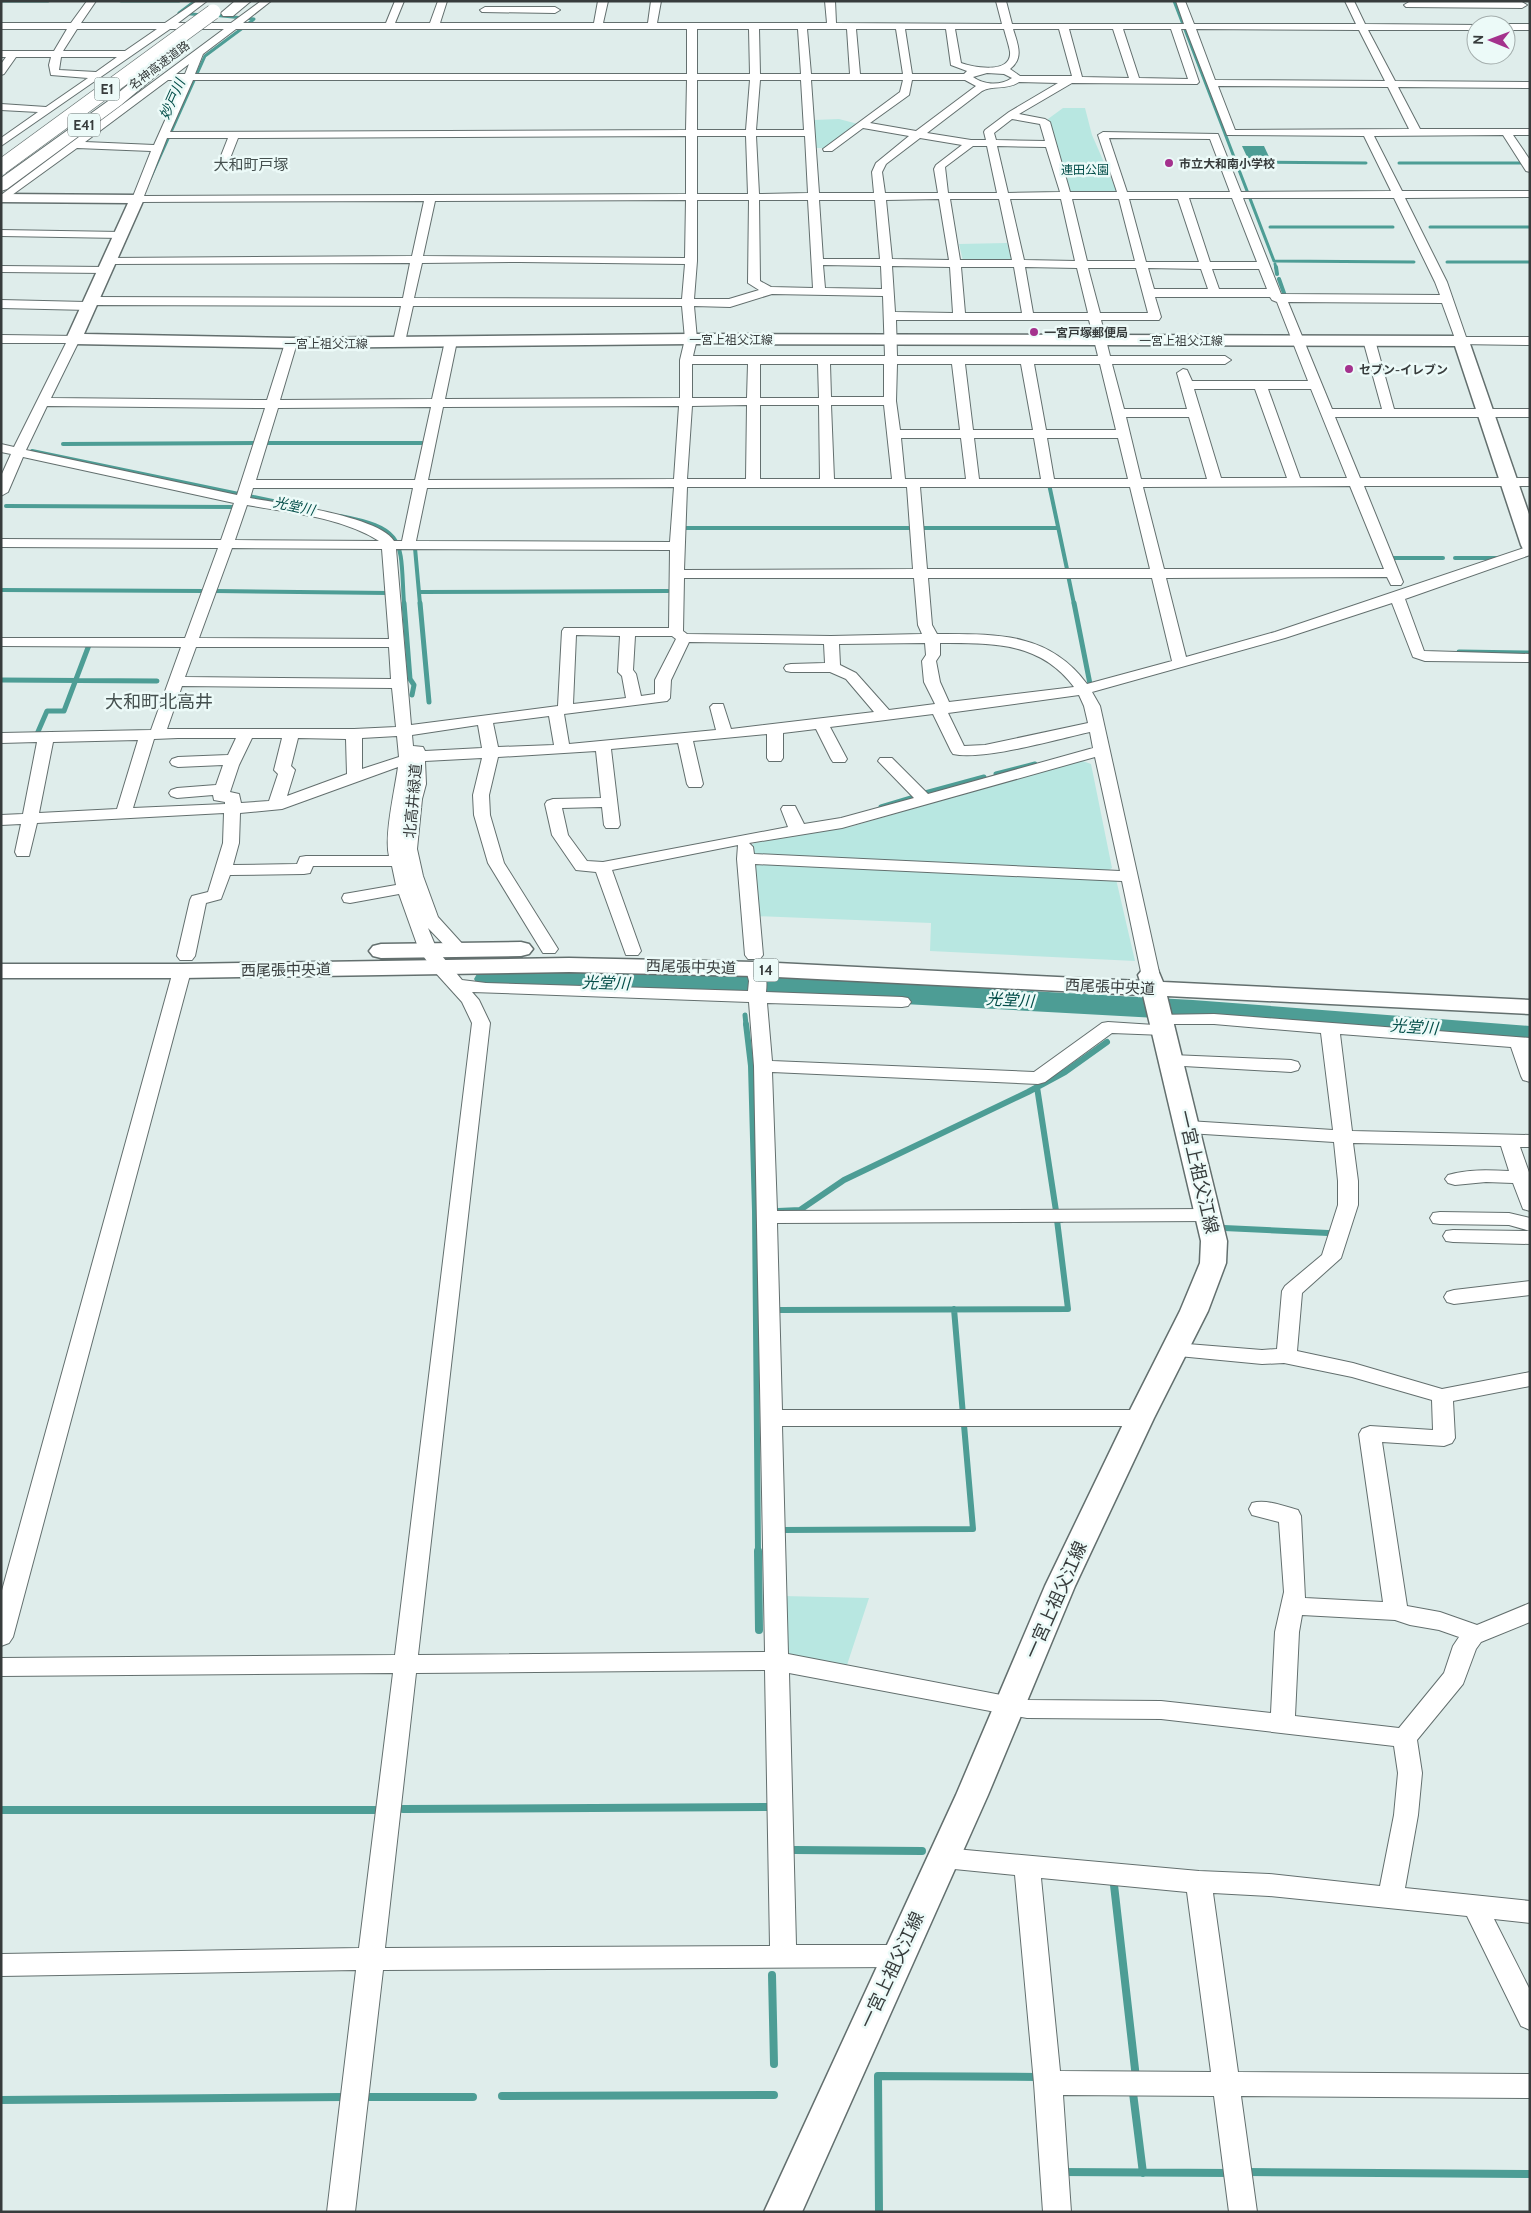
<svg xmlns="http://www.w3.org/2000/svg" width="1531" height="2213" viewBox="0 0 1531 2213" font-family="Cabin,'Noto Sans JP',sans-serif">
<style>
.green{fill:#b8e7e1}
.water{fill:#4d9d95}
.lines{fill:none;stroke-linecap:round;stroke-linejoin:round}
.stream-far4{stroke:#4d9d95;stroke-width:3}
.stream-far3{stroke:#4d9d95;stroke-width:4}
.stream-far2{stroke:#4d9d95;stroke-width:5}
.stream-far1{stroke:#4d9d95;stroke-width:6}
.stream{stroke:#4d9d95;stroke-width:8}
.river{fill:#4d9d95;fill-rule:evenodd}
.minor-casing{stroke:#636f6e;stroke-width:2}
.major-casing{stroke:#636f6e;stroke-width:3}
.highway-casing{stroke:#636f6e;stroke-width:2}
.minor{fill:#fff;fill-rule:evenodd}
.major{fill:#fff;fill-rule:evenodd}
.highway{fill:#fff;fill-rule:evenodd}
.highway-bridge-casing{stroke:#636f6e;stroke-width:16;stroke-linecap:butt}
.highway-bridge{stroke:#fff;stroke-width:15}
.poi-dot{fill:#a4328d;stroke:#ecfaf8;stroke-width:2}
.labels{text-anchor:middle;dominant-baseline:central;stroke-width:5;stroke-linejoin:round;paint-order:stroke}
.far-street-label{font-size:12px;fill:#373c3c;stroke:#ecfaf8}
.far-poi-label{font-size:12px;font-weight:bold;fill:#373c3c;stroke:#ecfaf8;text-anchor:start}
.far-park-label{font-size:12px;fill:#024d48;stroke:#ecfaf8}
.shield{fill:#ecfaf8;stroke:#6d7574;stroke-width:1}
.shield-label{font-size:14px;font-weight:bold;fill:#373c3c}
.far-water-label{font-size:14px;font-style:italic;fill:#044e49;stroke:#ecfaf8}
.far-quarter-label{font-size:15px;fill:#45504f;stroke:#ecfaf8}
.street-label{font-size:15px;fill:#373c3c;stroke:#ecfaf8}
.water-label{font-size:16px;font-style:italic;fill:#044e49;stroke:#ecfaf8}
.quarter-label{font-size:18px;fill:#45504f;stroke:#ecfaf8}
.near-street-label{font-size:18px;fill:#373c3c;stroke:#ecfaf8}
</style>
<rect width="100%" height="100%" fill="#dfedeb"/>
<path class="green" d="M1063 108H1085L1092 135 1117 192H1070L1048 119Z
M839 119 858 124 825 148H816L814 120Z
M1007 243 1012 261H963L959 244Z
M1080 760 1091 764 1112 868 1107 871 756 856 751 853V845L755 843 850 827Z
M751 864 1116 879 1135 961 930 951 931 923 754 916Z
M783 1596 869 1598 846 1668 789 1657 784 1649Z"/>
<path class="water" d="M1242 146H1264L1270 159H1248Z"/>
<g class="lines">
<path class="stream-far4" d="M1 1H48
M121 1H179
M195 1 179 13 203 15
M1174 1 1274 261 1414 262
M212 15 254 19 248 24
M1244 162 1366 163
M1399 163H1522
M150 179 205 56 244 27
M1270 227H1393
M1430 227H1530
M1447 262H1530
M1275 264 1276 268"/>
<path class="stream-far3" d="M1276 267 1277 274
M1279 279 1285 296
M265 443H422
M63 444 256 443
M32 451 287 504
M1049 484 1067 569
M6 506 235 507
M340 516C408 529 400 542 404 604
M684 523V528H912
M922 528H1058
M415 548 420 604
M1393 558H1443
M1455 558H1496
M1068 575 1074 604
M1 590 205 591
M215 591 388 593
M420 592 668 591"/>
<path class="stream-far2" d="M404 603 410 679 414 685 412 695
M420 603 429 702
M1074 603 1090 684
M1459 652 1530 653
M1 680 157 681
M37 734 47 711H64L89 645H86
M996 774 1035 764
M925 793 984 777
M881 807 911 798
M745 1015 746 1025"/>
<path class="stream-far1" d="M746 1024 751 1066 755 1211 758 1552
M1037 1087 1056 1211
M778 1211 800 1210 844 1180 1028 1092 1065 1072 1107 1042
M1224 1228 1328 1233
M954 1309 963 1415
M779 1310 1068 1309 1057 1220H1061
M782 1530 973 1529 964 1425"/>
<path class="stream" d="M758 1551 759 1630
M403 1809 768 1807
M1 1810H375
M794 1850 922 1851
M1114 1885 1136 2078
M772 1975 774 2064
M1133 2093 1143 2173
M502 2096 774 2095
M366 2097H473
M1 2100 344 2097
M1061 2172 1231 2173
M1247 2172 1530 2174
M879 2212 878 2076 1039 2077"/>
<path class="river" d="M490 969 813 979 1193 1000 1530 1026V1046L1193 1020 813 999 490 989 478 986 474 979 478 972Z"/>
<defs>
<path id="minor" d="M87 1H96L81 23H165L197 1H207L178 23H231L261 1H271L243 23H386L395 1H404L395 23H430L438 1H447L440 23H594L598 1H608L603 23H648L651 1H661L657 23H827L825 1H835L836 23 1002 24 996 1H1006L1012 24H1184L1176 1H1185L1194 24H1356L1345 1H1354L1365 24 1479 25H1476V30H1368L1395 81 1530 82V88L1398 87 1420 129H1530V135H1513L1530 160V172L1526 171 1503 135 1374 136 1402 191H1530V197L1405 198 1447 282 1466 337H1530V345L1457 344 1442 303 1288 302 1332 409H1382L1363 340 1369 336 1375 340 1394 409H1530V417H1335L1360 478H1530V486H1364L1403 582 1401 585H1391L1387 577 1166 578 1186 657 1275 632 1530 546V555L1405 599 1424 651 1530 654V662L1425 661 1413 657 1392 603 1285 638 1092 692 1100 706 1159 972 1156 976H1144L1141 972 1122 881 755 864 763 955 760 959H748L745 955 737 859 738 845 612 870 641 951 638 955H626L596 872 576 870 552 835 545 804 547 801 553 799 601 798 596 751 498 757 489 795 490 815 504 863 558 949 555 953H543L488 863 474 815 473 795 482 758 425 761 426 784 422 799 417 849 423 876 438 917 467 949 464 953H452L428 928 437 950 462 980 486 983 748 991 749 981 746 969 749 965H761C767 973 767 983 766 992L902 997 908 998 911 1002 908 1006 902 1007 767 1003 772 1061 1034 1072 1102 1023 1108 1022 1170 1026 1173 1030 1170 1034 1164 1035 1112 1033 1045 1082 1038 1084 772 1072 777 1211 1208 1209 1215 1210 1218 1215 1215 1220 1208 1221 777 1223 782 1410H1140L1148 1413 1151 1418 1148 1423 1140 1426H782L788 1654 1027 1700 1161 1701 1271 1713 1275 1632 1284 1592 1279 1522 1252 1515 1249 1509 1252 1503C1266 1499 1284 1506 1298 1510L1301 1516 1305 1598 1383 1602 1359 1434 1362 1429 1370 1426 1433 1430 1432 1400 1352 1377 1284 1363 1262 1364 1168 1355 1165 1350 1168 1345 1175 1343 1262 1350 1277 1349 1282 1291 1285 1286 1322 1255 1338 1205V1181L1334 1142 1188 1133 1181 1131 1179 1127 1181 1123 1188 1121 1333 1130 1321 1033 1214 1024H1161L1155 1023 1152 1019 1155 1015 1214 1014 1530 1038V1082L1523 1080 1521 1076 1511 1047 1340 1034 1352 1131 1530 1135V1147H1520L1530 1175V1211L1523 1209 1513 1183 1486 1182 1455 1185 1448 1183 1445 1179 1448 1175C1468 1169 1489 1170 1509 1171L1501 1146 1353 1143 1358 1181V1205L1341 1258 1302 1293 1297 1351 1353 1363 1442 1389 1530 1372V1386L1453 1401 1455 1438 1452 1443 1444 1446 1382 1442 1407 1606 1440 1612 1477 1625 1530 1603V1622L1481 1642 1476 1649 1463 1684 1417 1740 1422 1773 1418 1815 1405 1888 1530 1901V1923L1494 1919 1530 1990V2030L1521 2026 1467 1916 1269 1896 1213 1893 1238 2072 1530 2074V2098L1241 2096 1257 2212H1229L1214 2096 1063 2095 1071 2212H1043L1034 2083 1015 1875 944 1868 935 1865 931 1858 935 1851 944 1848 1199 1871 1269 1874 1380 1886 1394 1815 1398 1773 1394 1746 1161 1719 1027 1718 789 1673 796 1945H898L907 1948 911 1956 907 1964 898 1967 383 1970 355 2212H327L356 1970 1 1976V1954L359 1948 393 1673 1 1676V1658L395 1655 472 1023 462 1002 434 971 419 950 399 894 350 903 344 902 342 898 344 894 350 893 396 885 392 866H313L310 873 304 874 230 875 221 899 206 903 195 956 192 960H180L177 956 190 900 192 896 208 892 223 843 224 813 37 823 29 856H17L15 852 21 824 1 825V815L23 814 37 742 1 743V733L151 730 181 647 1 646V638H185L218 548 1 547V539L221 540 234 503 23 457 8 492 1 496V476L11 454 1 452V444L14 447 66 343H1V335L78 336 80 339 51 398 267 400 285 343 291 339 297 343 280 400 432 399 445 341 451 337 457 341 445 399 680 398V360L685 339 682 306H413L405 342 399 346 393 342 401 306 94 305 93 309 89 310 1 308V300L86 302 87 299 91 297 403 298 410 263 109 264 103 261 109 258 412 256 424 201 137 202 132 199 151 151 77 148 1 203V195L224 29H170L1 146V138L38 112 1 110V104L46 107 88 78 51 75 49 65 51 57H16L4 74 1 75V64L6 57H1V51H54L67 29H1V23H71ZM77 29H157L125 51H63ZM236 29H687V74H195L203 54ZM697 29H749L750 74H697ZM759 29H798L801 74H760ZM807 29H847L850 74H811ZM856 29H896L903 74H860ZM905 29H946L951 65 967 71 964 74H912ZM955 29H1004C1006 37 1009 45 1010 52 1012 75 972 67 961 63ZM1013 29H1059L1072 76H1020L1010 69C1024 58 1018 45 1013 29ZM1069 29H1113L1129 78 1082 77ZM1123 29H1171L1188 79 1139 78ZM1181 29H1186L1227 135 1364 136 1391 191 1241 192 1218 134 1103 132 1098 135 1117 192H1070L1050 122 1045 119 1019 114 1072 83 1197 84 1199 82ZM1196 29 1359 30 1385 81 1215 80ZM61 57H117L96 72 59 70ZM189 64 185 74H176ZM987 73 1004 74 1012 78C1000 86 984 85 973 77ZM168 80H183L154 145 85 142ZM193 80H687L686 130 170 132ZM697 80H750L746 130H697ZM760 80H801L804 130H756ZM811 80H903L900 92 823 149 824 151H832L863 128 909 136 876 163 872 172 874 193H819ZM912 80H965L976 86 916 131 870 123 909 95ZM1019 82 1058 83 1009 112 985 130 984 132 986 140H971L927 133 982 91C993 85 1007 90 1019 82ZM1218 86 1388 87 1409 129 1235 130ZM1012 119 1040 124 1045 141 996 140 994 133ZM686 136V194L144 196 167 138H228L217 166 222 169 227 166 238 138ZM697 136H746L748 194H697ZM756 136H805L808 193 759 194ZM920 138 962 145 936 165 934 169 938 193H885L882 172 886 164ZM1109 138 1210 139 1230 192H1127ZM973 146H987L997 193H948L945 167ZM997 146 1046 147 1060 192 1008 193ZM1189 198H1232L1257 262H1210ZM1243 198H1394L1435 282 1440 295 1281 294ZM939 199 949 260 892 259 886 200ZM950 199H999L1012 260H960ZM1010 199H1061L1075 261 1024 260ZM1072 199H1119L1135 261H1087ZM1129 199H1178L1199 262H1146ZM686 200 685 258 423 256 435 201ZM697 200H749L748 283 759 290 729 299H694L697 261ZM759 200H808L813 288 771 287 760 281ZM819 200H875L880 259H823ZM520 262 685 264 682 299 414 298 422 263ZM823 265 881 266 882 289 825 288ZM892 266 950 267 953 313 895 312ZM961 267H1014L1022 313H965ZM1025 267 1077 268 1088 313H1033ZM1088 268H1136L1148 313H1100ZM1148 268 1201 269 1208 289H1154ZM1212 269H1259L1267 289H1219ZM772 294 883 296 885 356H693L697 339 694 306 730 307ZM1155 297H1270L1272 300 1277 302 1308 381H1192L1187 370 1183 369 1177 373 1187 409H1124L1112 364H1225L1231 360 1225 356H1110L1101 320H1159L1161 317ZM896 320H1089L1098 356H897ZM692 364H748L747 398H692ZM760 364H818L819 398H760ZM830 364H884V397H831ZM897 364H952L960 430H900L896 401ZM965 364H1021L1033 430H973ZM1034 364H1100L1116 430H1046ZM1194 389H1255L1287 478H1221ZM1268 389H1311L1347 478H1300ZM747 405 746 479H687L692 406ZM760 405H819L820 479H760ZM831 405H884L892 479H834ZM47 406 265 408 237 495 26 450ZM679 406 674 479 428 480 443 407ZM431 407 415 480H256L278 408ZM1126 417H1189L1207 479H1141ZM901 438H961L966 479H905ZM974 438H1034L1041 479H979ZM1047 438H1118L1128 479H1054ZM1350 486 1384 569H1164L1143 487ZM674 487 670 542 416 541 427 488ZM687 487H907L913 569 684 570ZM920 487H1130L1150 569H927ZM253 488H413L402 541H394C379 516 279 503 250 498ZM247 505C290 513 341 517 379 541L235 540ZM232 548 382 549 389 639 199 638ZM396 549 670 550 669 628H564L562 631 558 706 411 725ZM684 578H914L918 625 922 634 831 636 687 634 683 631ZM928 578H1152L1172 661 1087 684C1049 632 996 634 937 634L932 625ZM576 635 620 636 618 672 622 676 626 698 573 704ZM635 636H672L676 639 655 680V694L641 696 636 674 633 670ZM689 642 824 644 825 663 791 664 786 665 784 668 786 671 791 672H830L846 679 874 712 731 729 723 704H713L710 707 716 730 569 744 564 714 667 701 670 698 671 680ZM925 643 926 655 922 661 924 682 935 704 889 710 856 673 840 665 839 644ZM940 643C991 643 1040 641 1074 687L949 702 940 682 936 661 940 655ZM196 647H389L391 679 185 677ZM182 686 392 688 396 727 354 729H167ZM1079 695 1084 706 1088 723 985 745 964 746 948 713ZM933 714 951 751 953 754C982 761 1058 739 1090 732L1093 748 928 794 892 758H880L878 761 914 798 841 818 804 824 795 806H783L781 809 788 827 603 862 587 861 568 835 562 808 602 807 604 825 606 828H618L620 825 611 749 678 743 687 784 689 787H701L703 784 693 741 767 734V758L769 761H781L783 758V733L816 729 831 759 833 762H845L847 759 830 727ZM549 716 554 745 498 747 493 723ZM478 725 482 748 425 751 423 747 413 746 412 735ZM397 736 399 757 362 769V738ZM178 738H236L228 755 178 757 172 759 170 762 172 765 178 767 223 765 216 785 177 788 171 790 169 793 171 796 177 798 213 795 214 800 225 802V804L133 808 154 739ZM252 738H282L274 770 278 774 269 801 241 803 239 794 230 792 239 765ZM298 738 346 739 347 774 287 796 295 770 291 766ZM138 740 117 809 39 813 53 742ZM1095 757 1120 871 754 854 753 847 749 843 842 828ZM398 767C395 789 384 836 389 856H306L300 857 297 864 233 865 239 843 240 813 282 809ZM472 992 749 1002 754 1066 765 1652 418 1655 490 1023 479 1000ZM1302 1615 1395 1620 1410 1625 1439 1630 1459 1637 1453 1646 1444 1673 1399 1728 1295 1716 1299 1632ZM765 1670 770 1946 385 1948 416 1673ZM1041 1878 1187 1892 1211 2072 1060 2071Z
M1409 2H1522L1527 5 1522 8 1406 7 1404 5Z
M485 7H555L560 10 555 13 482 12 480 10Z
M1506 24H1530V30H1506V25H1503Z
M1 230 121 232 127 235 121 238 1 236Z
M1 266 105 267 111 270 105 273 1 272Z
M182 966 188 967 191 971 13 1637 9 1643 1 1646V1594L173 971 176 967Z
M1172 1055 1291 1060 1298 1062 1300 1066 1298 1070 1291 1072 1166 1065 1163 1061 1166 1057Z
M1440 1212 1509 1213 1530 1218V1231L1509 1225 1440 1224 1433 1223 1430 1218 1433 1213Z
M1453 1230 1530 1231V1244L1453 1242 1446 1241 1443 1236 1446 1231Z
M1530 1281V1295L1454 1304 1447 1302 1444 1297 1447 1292 1454 1290Z"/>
<path id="major" d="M1 194 137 195 144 199 84 334 291 338 691 334 1461 336 1467 338 1469 341 1530 517V550L1523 549 1521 545 1455 346 691 344 291 348 74 344 68 342 66 339 128 203 1 202Z
M521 942 529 944 533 949 529 954 521 956 381 958 373 956 369 951 373 946 381 944Z
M569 958 755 962 1140 981 1138 975 1142 970 1150 968 1158 970 1163 982 1530 1000V1014L1167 996 1227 1241 1226 1263 1208 1311 1154 1418 1075 1586 988 1795 802 2212H764L956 1795 1045 1586 1126 1418 1180 1311 1200 1263 1201 1241 1143 995 755 976 569 972 182 978H1V964H182Z"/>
<path id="highway" d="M235 1H251L233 16H223L221 13Z
M165 57 172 61 170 64 121 105 7 189 1 191V178L111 99 160 58Z"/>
</defs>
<use href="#minor" class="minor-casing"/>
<use href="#major" class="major-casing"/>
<use href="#highway" class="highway-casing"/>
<use href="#minor" class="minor"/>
<use href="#major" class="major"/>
<use href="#highway" class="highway"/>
<defs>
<path id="highway-bridge" d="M1 167 213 12"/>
</defs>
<use href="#highway-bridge" class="highway-bridge-casing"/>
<use href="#highway-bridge" class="highway-bridge"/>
</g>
<g class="poi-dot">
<circle cx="1169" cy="163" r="5"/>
<circle cx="1034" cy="332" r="5"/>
<circle cx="1349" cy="369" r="5"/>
</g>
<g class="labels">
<g class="far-street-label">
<text transform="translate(159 65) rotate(-37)">名神高速道路</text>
<text x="731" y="339">一宮上祖父江線</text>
<text x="1181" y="340">一宮上祖父江線</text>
<text x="326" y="343">一宮上祖父江線</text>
</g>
<g class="far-poi-label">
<text x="1179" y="163">市立大和南小学校</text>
<text x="1044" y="332">一宮戸塚郵便局</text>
<text x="1359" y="369">セブン-イレブン</text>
</g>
<g class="far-park-label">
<text x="1085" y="169">連田公園</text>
</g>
<g class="shield">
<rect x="94.5" y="77.5" width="25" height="23" rx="4"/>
<rect x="68" y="113.5" width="32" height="23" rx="4"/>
<rect x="753.5" y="958.5" width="25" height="23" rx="4"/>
</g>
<g class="shield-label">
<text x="107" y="89">E1</text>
<text x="84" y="125">E41</text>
<text x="766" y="970">14</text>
</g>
<g class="far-water-label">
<text transform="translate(172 99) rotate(-66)">妙戸川</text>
<text transform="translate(294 506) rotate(12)">光堂川</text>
</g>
<g class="far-quarter-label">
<text x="251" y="165">大和町戸塚</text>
</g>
<g class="street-label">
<text transform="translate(413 801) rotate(-85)">北高井緑道</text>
<text transform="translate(691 967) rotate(2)">西尾張中央道</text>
<text transform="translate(286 970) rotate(-1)">西尾張中央道</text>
<text transform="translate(1110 987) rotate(3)">西尾張中央道</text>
</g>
<g class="water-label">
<text transform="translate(606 983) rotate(2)">光堂川</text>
<text transform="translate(1010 1000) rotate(3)">光堂川</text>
<text transform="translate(1414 1027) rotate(4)">光堂川</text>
</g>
<g class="quarter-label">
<text x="159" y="702">大和町北高井</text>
</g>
<g class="near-street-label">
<text transform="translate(1198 1172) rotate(77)">一宮上祖父江線</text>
<text transform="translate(1056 1600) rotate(-66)">一宮上祖父江線</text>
<text transform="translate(892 1970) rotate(-65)">一宮上祖父江線</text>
</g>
</g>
<rect width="1531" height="2213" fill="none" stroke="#373c3c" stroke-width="5"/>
<g transform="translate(1491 40) rotate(271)"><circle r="24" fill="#ecfaf8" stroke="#a4aead"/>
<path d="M0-4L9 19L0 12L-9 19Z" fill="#a4328d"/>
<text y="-8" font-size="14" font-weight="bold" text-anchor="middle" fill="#373c3c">N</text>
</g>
</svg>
